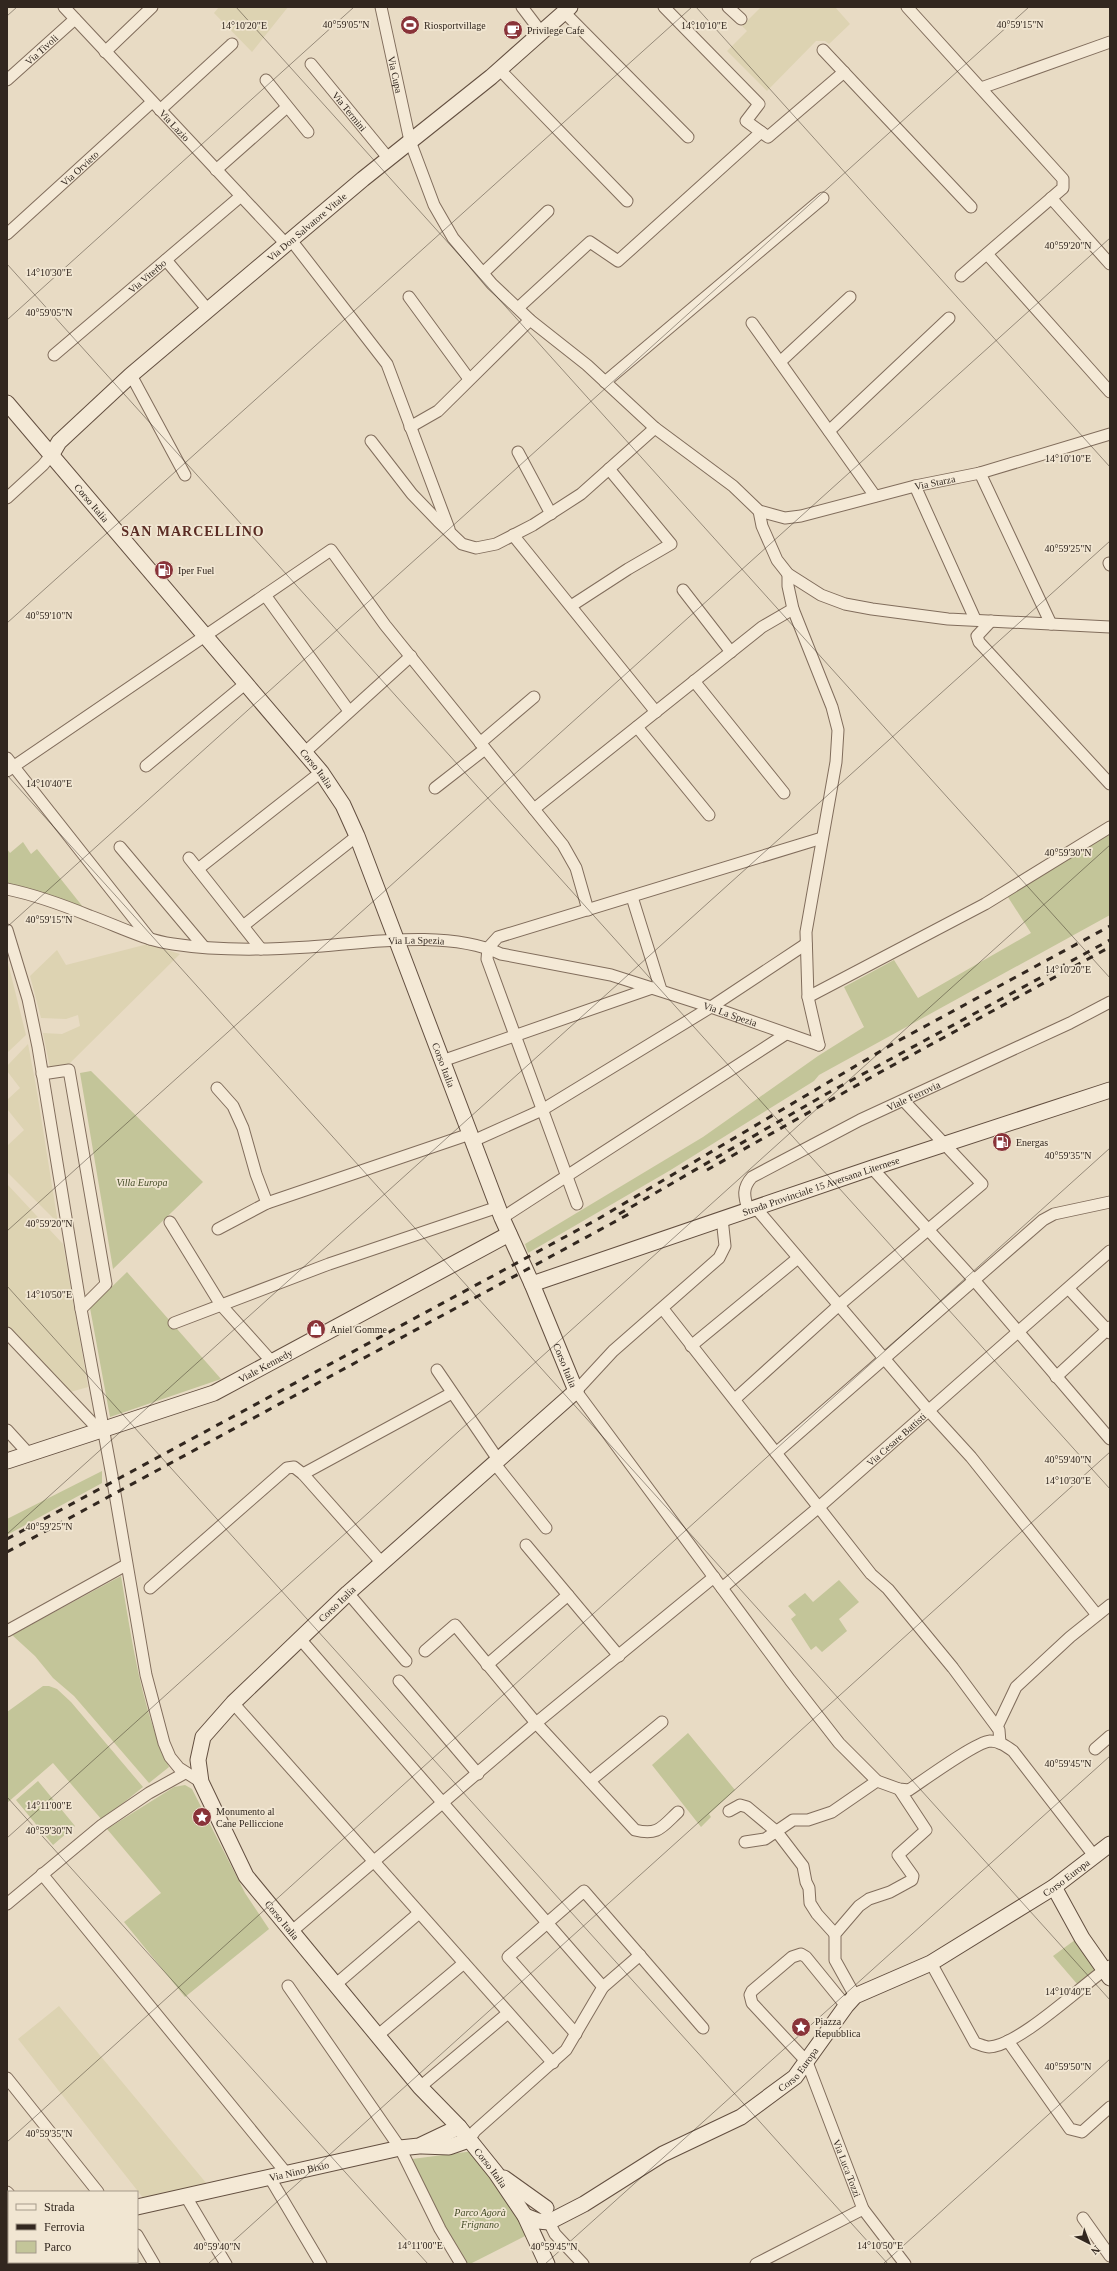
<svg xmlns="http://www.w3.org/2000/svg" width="1117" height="2271" viewBox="0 0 1117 2271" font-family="'Times New Roman',serif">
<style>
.farmland{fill:#ddd3b2}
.green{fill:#c3c599}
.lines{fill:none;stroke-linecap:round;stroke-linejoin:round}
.street-casing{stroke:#816d5c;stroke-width:13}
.secondary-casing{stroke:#634f40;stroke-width:17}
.street{stroke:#f4e9d6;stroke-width:11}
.secondary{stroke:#f4e9d6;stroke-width:15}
.rail{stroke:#32271f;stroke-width:3;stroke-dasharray:7 7;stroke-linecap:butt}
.ticks{fill:none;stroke:#32271f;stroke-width:1;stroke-opacity:0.45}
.labels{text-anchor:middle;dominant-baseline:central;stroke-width:3.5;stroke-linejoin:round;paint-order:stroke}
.poi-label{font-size:10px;fill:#32271f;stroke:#f1e6d2;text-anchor:start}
.street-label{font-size:10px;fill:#32271f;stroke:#f1e6d2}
.park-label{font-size:10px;font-style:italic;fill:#464d28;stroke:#f1e6d2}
.district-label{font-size:14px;font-weight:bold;letter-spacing:1px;fill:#5a2b23;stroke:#f1e6d2}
.ticks-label{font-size:10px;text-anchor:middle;fill:#32271f;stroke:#f1e6d2;stroke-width:3.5;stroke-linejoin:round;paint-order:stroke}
</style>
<rect width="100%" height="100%" fill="#e8dbc4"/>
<path class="farmland" d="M219 7H288L252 52 214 13Z
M761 7H835L850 24 829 44 825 41H816L767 91 727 51 747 31 742 26Z
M148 944 180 954 68 1065 50 1068 43 1033 62 1034 80 1026 78 1015 66 1019 41 1018 30 976 57 950 66 965Z
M7 959 26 1035 7 1053Z
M28 1044 36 1086 58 1223 7 1172V1146L24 1130 7 1109V1100L20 1088 7 1071V1066Z
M7 1184 63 1244 88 1387 67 1393 7 1329Z
M59 2006 207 2184 144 2199 18 2039Z"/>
<path class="green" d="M1110 831V915L819 1075 814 1081 669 1171 528 1253 525 1244 703 1137 818 1056 864 1027 844 987 894 960 918 998 1031 933 1006 894Z
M23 842 31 854 37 849 83 907 7 883V849L10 853Z
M91 1071 203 1182 113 1269 80 1073Z
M127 1272 221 1379 110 1417 90 1308Z
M102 1471V1483L7 1535V1519Z
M121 1576C132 1641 141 1707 169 1767L149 1783 74 1696 53 1678 35 1656 12 1635Z
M839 1580 859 1602 839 1619 847 1631 822 1652 816 1646 811 1650 791 1619 796 1615 788 1606 805 1593 813 1602Z
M43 1686H49L57 1689 71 1702 143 1787 102 1820 53 1763 7 1803V1712Z
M688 1733 735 1790 709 1814 711 1817 701 1827 652 1765Z
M38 1781 75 1826 53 1845 16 1800Z
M185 1785 192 1789 245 1893 269 1929 185 1997 124 1922 161 1893 107 1829 174 1787Z
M1079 1937 1096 1970 1078 1985 1053 1956Z
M474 2151 493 2173 527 2235 470 2264H464L417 2172 412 2159Z"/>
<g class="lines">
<defs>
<g id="street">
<path id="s1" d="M64 7 286 244"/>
<path id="s2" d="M381 7 410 141 434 205 453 238 492 284 530 320 587 365 655 428 733 486 759 511 762 526 777 560 788 574 821 595 845 604 872 609 948 619 1110 627"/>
<path d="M522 7 541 32"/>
<path d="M664 7 759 104 746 121 768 137 844 72"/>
<path d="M728 7 741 19"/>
<path d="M907 7 1063 179V188L961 276"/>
<path d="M564 12 688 137"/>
<path d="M823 50 971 207"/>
<path d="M105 52 152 7"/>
<path id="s3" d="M311 64 389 159"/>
<path d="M500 70 627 201"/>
<path id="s4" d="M7 80 75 19"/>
<path d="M266 80 308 132"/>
<path d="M981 88 1110 42"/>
<path d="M160 110 232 44"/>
<path d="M216 170 287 107"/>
<path d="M1051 198 1110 264"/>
<path id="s5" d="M7 234 152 102"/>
<path d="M291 240 387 364 449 529"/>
<path d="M987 254 1110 392"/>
<path d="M166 260 208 310"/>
<path d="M483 273 548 211"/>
<path d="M409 297 469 379"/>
<path d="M518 308 590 242 618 261 761 132"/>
<path d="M752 323 875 496"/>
<path id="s6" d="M54 355 241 196"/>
<path d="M780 362 850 297"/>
<path d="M131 375 185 475"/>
<path d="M605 382 823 198"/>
<path d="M410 427 438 411 530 320"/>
<path d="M829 431 949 318"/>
<path d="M371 441 412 494 438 521 462 544 476 548 496 544 533 525 581 494 655 428"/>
<path d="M518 452 551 514"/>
<path d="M980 473 1051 624"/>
<path d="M915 486 975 619"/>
<path d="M7 498 43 465 52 454"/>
<path id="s7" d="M759 511 785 518 801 516 915 486 980 473 1110 434"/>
<path d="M513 535 656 712"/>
<path d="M1109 563 1110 565"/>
<path d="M788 574V586L793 609 832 707 838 730 836 762 806 932 808 997 819 1045"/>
<path d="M683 590 731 652"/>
<path d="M265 595 349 711"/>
<path d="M571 606 628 569 671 544 609 469"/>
<path d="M991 621 977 636 979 642 1110 784"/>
<path d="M694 681 784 793"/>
<path d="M637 727 709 815"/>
<path d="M480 743 534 697"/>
<path d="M304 753 411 656"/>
<path d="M7 758 150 939"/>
<path d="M146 766 245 684"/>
<path d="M7 771 331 550 385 625 563 845 576 868 588 910"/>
<path d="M435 788 485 749"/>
<path d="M534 809 762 627 793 609"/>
<path d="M120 847 204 947"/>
<path d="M189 858 261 949"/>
<path d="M198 869 321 772"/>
<path id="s8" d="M7 889C36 895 63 905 90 916 118 926 144 940 173 944 218 951 264 950 309 947 366 943 448 929 501 954L611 975 711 1007 819 1045"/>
<path d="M632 897 661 990"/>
<path d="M243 926 357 836"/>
<path d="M7 930 28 999 38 1047 81 1309 112 1476 146 1675 164 1743 170 1757 179 1768 201 1782"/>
<path d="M808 997 985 904 1110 827"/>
<path d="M442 1061 652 988"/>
<path d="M42 1074 69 1070 106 1284 81 1309"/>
<path d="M217 1088 233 1106 243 1128 256 1174 267 1203"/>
<path d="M473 1141 542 1110 711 1007 806 944"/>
<path d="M872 1168 974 1280 1110 1439"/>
<path d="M577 1204 487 959 488 948 498 937 822 838"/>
<path d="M755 1207 929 1411 971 1457 1097 1615"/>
<path id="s9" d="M748 1210C744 1196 742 1188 752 1177L860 1120 1070 1023 1110 1002"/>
<path d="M502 1218 786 1034"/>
<path d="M722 1218 725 1246 719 1258 613 1351 576 1391 790 1680 839 1743 877 1781 899 1789 909 1790C924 1780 976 1742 990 1741 999 1741 1006 1746 1013 1751L1095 1857"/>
<path d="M170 1222 221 1305 273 1363"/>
<path d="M218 1229 267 1203 470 1134"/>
<path d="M1069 1289 1110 1333"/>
<path d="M663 1309 871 1574 888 1589 953 1668 999 1730 1000 1743"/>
<path d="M174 1323 329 1264 498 1207"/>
<path d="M7 1333 99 1430"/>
<path d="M691 1346 798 1258"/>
<path d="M437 1370 499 1461"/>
<path d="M1056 1377 1110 1327"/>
<path d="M735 1399 838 1306 982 1184 904 1101"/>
<path d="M7 1430 28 1453"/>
<path d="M776 1453 1043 1220 1054 1214 1110 1202"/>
<path d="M495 1464 546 1528"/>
<path d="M303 1474 452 1393"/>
<path d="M526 1545 619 1656"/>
<path d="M150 1588 287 1468 294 1467 303 1474 382 1563"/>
<path id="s10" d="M722 1588 819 1507 1110 1251"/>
<path d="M348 1593 406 1661"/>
<path d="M7 1631 126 1565"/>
<path d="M301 1640 603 1987"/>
<path d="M425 1651 455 1625 536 1723 635 1830C658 1836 662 1827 678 1812"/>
<path d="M487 1665 568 1595"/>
<path d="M399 1681 478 1774"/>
<path d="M233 1703 553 2063"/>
<path d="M997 1727 1016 1687 1070 1637 1110 1605"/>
<path d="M1095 1749 1110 1736"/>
<path d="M590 1781 662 1722"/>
<path d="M729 1811 740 1805 747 1807 777 1832 803 1866 806 1882 809 1888 810 1903 817 1914 835 1934"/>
<path d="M745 1842 765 1839 793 1820H808L832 1812 877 1781"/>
<path d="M42 1874 287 2174"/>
<path d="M7 1904 102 1825 149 1793 185 1773"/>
<path d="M291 1932 536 1723 714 1577"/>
<path d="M931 1963 975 2043C979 2044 985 2047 989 2047 1019 2046 1083 1984 1110 1966"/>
<path d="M335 1985 419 1913"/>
<path d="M288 1986 400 2148 440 2229 461 2264"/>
<path d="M855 1996 835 1960V1934L859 1906 869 1899 890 1892 912 1880 913 1876 898 1855 926 1830 899 1789"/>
<path id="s11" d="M846 2006 806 1957 801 1954 792 1957 752 1991 750 1995 752 2003 807 2062 863 2209 905 2264"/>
<path d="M576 2034 508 1957 584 1891 703 2028"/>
<path d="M377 2036 464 1963"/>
<path d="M1008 2041 1070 2129 1082 2132 1110 2107"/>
<path d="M7 2078 98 2192"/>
<path d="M420 2087 508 2013"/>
<path d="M469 2140 475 2131 566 2050 603 1987 640 1955"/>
<path d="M270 2178 321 2264"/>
<path d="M7 2192 9 2194"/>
<path d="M185 2195 226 2264"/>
<path d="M1083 2218 1110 2256"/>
<path d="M549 2222 555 2234 583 2264"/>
<path d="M137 2235 154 2264"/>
<path d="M10 2262 12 2264"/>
<path d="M78 2262 79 2264"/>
<path d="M756 2264 863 2209"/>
</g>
<g id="secondary">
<path id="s12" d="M7 403 321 772 343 805 357 836 502 1218 532 1284 576 1391 348 1593 233 1703 203 1737 198 1760 201 1782 246 1876 420 2087 459 2127 496 2173 525 2216 547 2264"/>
<path id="s13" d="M52 454 59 442 131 375 363 179 491 77 570 7"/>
<path id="s14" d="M532 1284 872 1168 1110 1090"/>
<path id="s15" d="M7 1461 214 1393 509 1234"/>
<path d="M1054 1887 1082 1938 1110 1978"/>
<path d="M422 2146 449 2147 469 2140"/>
<path d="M504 2178 546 2208"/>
<path id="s16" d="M137 2207 400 2148 419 2146 459 2127"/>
<path id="s17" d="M525 2216 538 2221 549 2222 584 2204 663 2154 741 2117 795 2077 846 2006 855 1996 931 1963 1054 1887 1110 1844"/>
<path d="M7 2251H9"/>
</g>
</defs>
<use href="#street" class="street-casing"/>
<use href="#secondary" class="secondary-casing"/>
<use href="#street" class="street"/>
<use href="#secondary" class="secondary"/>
<path class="rail" d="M707 1170 875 1075 1110 947
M619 1214 828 1093 1110 940
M7 1539 598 1219 896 1042 1110 926
M7 1552 629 1214"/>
</g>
<path class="ticks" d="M236 7 1110 978M696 7 1110 467M7 16 17 7M7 264 1110 1489M7 320 354 7M7 623 692 7M7 775 1110 2000M7 927 1029 7M7 1231 1110 238M7 1286 888 2264M7 1534 1110 541M7 1797 428 2264M7 1838 1110 845M7 2142 1110 1148M208 2264 1110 1452M545 2264 1110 1756M883 2264 1110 2059"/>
<defs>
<symbol id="stadium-disc" viewBox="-11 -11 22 22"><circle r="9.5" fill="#893339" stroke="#f1e6d2"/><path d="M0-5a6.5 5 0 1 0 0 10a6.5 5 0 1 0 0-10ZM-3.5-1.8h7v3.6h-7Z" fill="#fff"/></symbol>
<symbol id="cafe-disc" viewBox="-11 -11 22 22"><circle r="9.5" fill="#893339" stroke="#f1e6d2"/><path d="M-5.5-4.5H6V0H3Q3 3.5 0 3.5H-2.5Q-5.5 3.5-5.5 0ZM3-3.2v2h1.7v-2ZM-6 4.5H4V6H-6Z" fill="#fff"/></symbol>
<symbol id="fuel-disc" viewBox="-11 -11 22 22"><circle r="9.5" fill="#893339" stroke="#f1e6d2"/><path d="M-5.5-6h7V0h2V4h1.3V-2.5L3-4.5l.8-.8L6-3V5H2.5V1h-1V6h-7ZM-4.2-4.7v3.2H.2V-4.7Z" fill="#fff"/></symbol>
<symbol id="shop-disc" viewBox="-11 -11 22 22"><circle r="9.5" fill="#893339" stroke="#f1e6d2"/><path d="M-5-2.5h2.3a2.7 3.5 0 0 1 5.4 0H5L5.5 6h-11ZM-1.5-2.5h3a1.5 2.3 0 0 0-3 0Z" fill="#fff"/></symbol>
<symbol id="sight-disc" viewBox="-11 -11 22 22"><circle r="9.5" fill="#893339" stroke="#f1e6d2"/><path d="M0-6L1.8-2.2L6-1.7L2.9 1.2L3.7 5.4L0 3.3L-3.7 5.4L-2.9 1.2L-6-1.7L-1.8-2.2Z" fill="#fff"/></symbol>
</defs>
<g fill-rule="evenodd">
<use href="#stadium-disc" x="399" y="14" width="22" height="22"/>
<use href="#cafe-disc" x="502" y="19" width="22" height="22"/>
<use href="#fuel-disc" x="153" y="559" width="22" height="22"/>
<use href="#fuel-disc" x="991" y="1131" width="22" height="22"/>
<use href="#shop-disc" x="305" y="1318" width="22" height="22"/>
<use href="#sight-disc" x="191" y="1806" width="22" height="22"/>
<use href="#sight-disc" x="790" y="2016" width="22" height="22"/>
</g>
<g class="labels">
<g class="poi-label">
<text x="424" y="25">Riosportvillage</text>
<text x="527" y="30">Privilege Cafe</text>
<text x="178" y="570">Iper Fuel</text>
<text x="1016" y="1142">Energas</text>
<text x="330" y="1329">Aniel Gomme</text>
<text x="216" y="1811">Monumento al<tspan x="216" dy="12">Cane Pelliccione</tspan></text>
<text x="815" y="2021">Piazza<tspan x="815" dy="12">Repubblica</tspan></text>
</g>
<g class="street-label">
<text stroke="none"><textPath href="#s4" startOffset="46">Via Tivoli</textPath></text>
<text stroke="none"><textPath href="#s2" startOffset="69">Via Cupa</textPath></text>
<text stroke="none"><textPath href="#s3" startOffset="61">Via Termini</textPath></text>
<text stroke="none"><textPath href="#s1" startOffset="162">Via Lazio</textPath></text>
<text stroke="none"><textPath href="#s5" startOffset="98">Via Orvieto</textPath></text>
<text stroke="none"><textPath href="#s13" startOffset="342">Via Don Salvatore Vitale</textPath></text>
<text stroke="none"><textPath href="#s6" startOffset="122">Via Viterbo</textPath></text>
<text stroke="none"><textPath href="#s7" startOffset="181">Via Starza</textPath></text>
<text stroke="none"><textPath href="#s12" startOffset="131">Corso Italia</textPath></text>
<text stroke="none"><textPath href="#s12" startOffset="479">Corso Italia</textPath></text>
<text stroke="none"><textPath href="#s8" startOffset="419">Via La Spezia</textPath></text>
<text stroke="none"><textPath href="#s8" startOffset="743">Via La Spezia</textPath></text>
<text stroke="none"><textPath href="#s12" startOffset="803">Corso Italia</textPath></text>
<text stroke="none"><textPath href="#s9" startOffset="216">Viale Ferrovia</textPath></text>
<text stroke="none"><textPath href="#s14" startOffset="305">Strada Provinciale 15 Aversana Liternese</textPath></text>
<text stroke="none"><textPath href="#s12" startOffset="1127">Corso Italia</textPath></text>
<text stroke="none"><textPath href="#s15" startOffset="276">Viale Kennedy</textPath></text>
<text stroke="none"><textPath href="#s10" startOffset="229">Via Cesare Battisti</textPath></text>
<text transform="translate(337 1604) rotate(-44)">Corso Italia</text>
<text stroke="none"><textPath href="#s17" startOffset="655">Corso Europa</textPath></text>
<text stroke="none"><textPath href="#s12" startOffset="1871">Corso Italia</textPath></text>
<text stroke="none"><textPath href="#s17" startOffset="319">Corso Europa</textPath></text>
<text stroke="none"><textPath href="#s12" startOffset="2195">Corso Italia</textPath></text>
<text stroke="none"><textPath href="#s11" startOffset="338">Via Luca Tozzi</textPath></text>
<text stroke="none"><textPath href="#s16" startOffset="166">Via Nino Bixio</textPath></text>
</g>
<g class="park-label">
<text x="142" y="1182">Villa Europa</text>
<text x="480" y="2212">Parco Agorà<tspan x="480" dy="12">Frignano</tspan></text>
</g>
<g class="district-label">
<text x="193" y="531">SAN MARCELLINO</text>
</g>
</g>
<g class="ticks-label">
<text x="346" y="28">40°59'05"N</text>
<text x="1020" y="28">40°59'15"N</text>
<text x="244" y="29">14°10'20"E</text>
<text x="704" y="29">14°10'10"E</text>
<text x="1068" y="249">40°59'20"N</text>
<text x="49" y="276">14°10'30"E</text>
<text x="49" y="316">40°59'05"N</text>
<text x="1068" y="462">14°10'10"E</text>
<text x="1068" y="552">40°59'25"N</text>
<text x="49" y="619">40°59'10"N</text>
<text x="49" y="787">14°10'40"E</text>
<text x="1068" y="856">40°59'30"N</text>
<text x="49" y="923">40°59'15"N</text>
<text x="1068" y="973">14°10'20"E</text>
<text x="1068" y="1159">40°59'35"N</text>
<text x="49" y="1227">40°59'20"N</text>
<text x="49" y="1298">14°10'50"E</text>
<text x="1068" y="1463">40°59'40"N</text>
<text x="1068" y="1484">14°10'30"E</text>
<text x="49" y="1530">40°59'25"N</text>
<text x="1068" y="1767">40°59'45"N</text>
<text x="49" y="1809">14°11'00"E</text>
<text x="49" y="1834">40°59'30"N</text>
<text x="1068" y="1995">14°10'40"E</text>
<text x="1068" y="2070">40°59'50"N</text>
<text x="49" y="2137">40°59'35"N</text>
<text x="420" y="2249">14°11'00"E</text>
<text x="880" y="2249">14°10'50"E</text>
<text x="217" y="2250">40°59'40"N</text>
<text x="554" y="2250">40°59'45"N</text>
</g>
<rect width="1117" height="2271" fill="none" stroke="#32271f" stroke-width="16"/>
<rect x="8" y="2191" width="130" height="72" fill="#f1e6d2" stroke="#a59a8a"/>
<rect x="16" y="2204" width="20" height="6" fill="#f4e9d6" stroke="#a59a8a"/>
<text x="44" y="2211" font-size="12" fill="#32271f">Strada</text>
<rect x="16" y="2224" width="20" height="6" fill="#32271f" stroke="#a59a8a"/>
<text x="44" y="2231" font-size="12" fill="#32271f">Ferrovia</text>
<rect x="16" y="2241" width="20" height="12" fill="#c3c599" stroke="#a59a8a"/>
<text x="44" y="2251" font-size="12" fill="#32271f">Parco</text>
<g transform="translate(1089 2243) rotate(138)" stroke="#f1e6d2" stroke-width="3" paint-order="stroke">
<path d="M0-3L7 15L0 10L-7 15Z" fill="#32271f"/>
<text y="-6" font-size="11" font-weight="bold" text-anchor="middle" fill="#32271f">N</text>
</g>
</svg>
